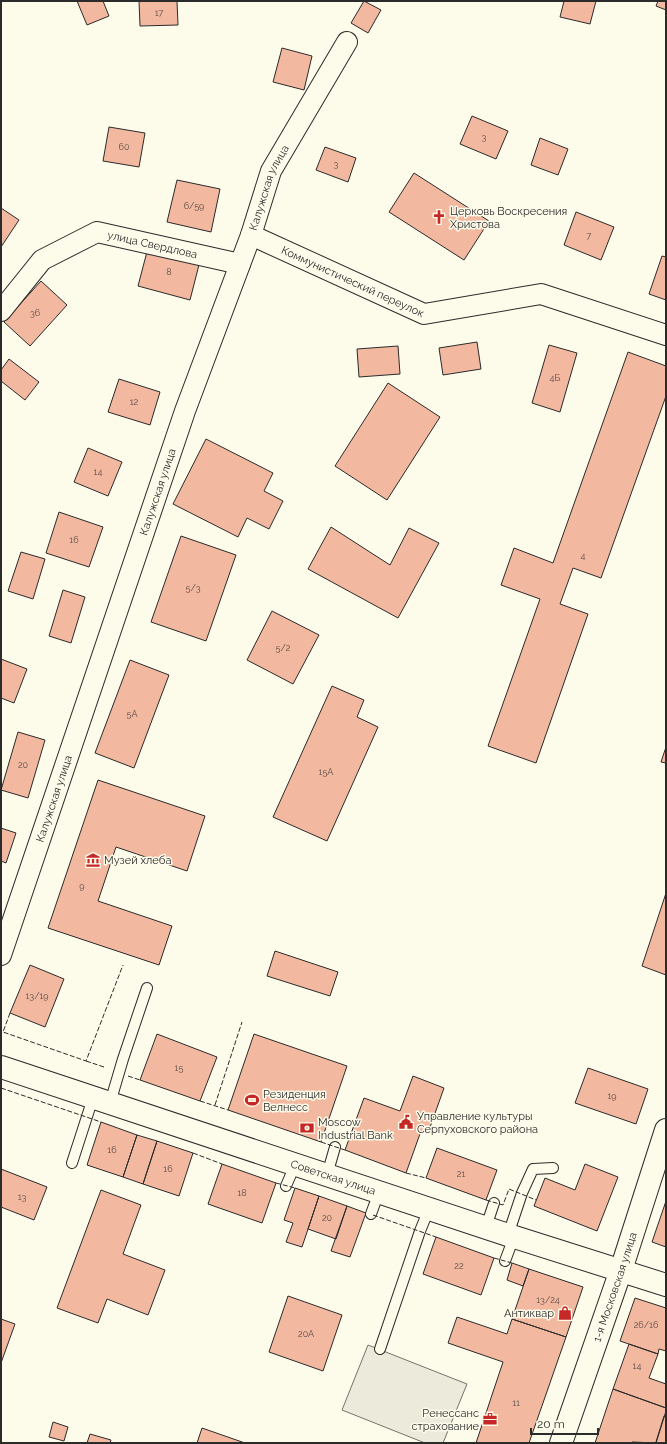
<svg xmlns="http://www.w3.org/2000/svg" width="667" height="1444" viewBox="0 0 667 1444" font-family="Raleway,sans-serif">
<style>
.parking{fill:#eceadb;stroke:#74746e}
.building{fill:#f2b8a0;stroke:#2b2b2b}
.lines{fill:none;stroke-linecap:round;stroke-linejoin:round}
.service-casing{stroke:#2b2b2b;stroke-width:12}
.minor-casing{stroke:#2b2b2b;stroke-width:22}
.tertiary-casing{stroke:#2b2b2b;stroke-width:24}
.primary-casing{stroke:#2b2b2b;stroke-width:24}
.service{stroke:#fdfbea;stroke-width:10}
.minor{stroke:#fdfbea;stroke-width:20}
.tertiary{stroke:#fdfbea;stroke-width:22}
.primary{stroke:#fdfbea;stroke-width:22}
.fence{stroke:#2b2b2b;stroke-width:1;stroke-dasharray:5 2;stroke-linecap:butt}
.labels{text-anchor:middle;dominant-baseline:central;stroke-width:3;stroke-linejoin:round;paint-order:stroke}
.number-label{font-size:9px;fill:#5d4e48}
.street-label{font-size:11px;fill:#2b2b2b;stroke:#fdfbea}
.poi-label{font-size:11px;fill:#2b2b2b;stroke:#fdfbea;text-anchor:start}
</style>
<rect width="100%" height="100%" fill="#fdfbea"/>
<path class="parking" d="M368 1345 467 1384 443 1443H425L342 1410Z"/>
<path class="building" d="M77 1H103L109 16 87 25Z
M139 1H177L178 25 140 26Z
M364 1 381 10 368 33 351 23Z
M564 1H596L590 24 560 17Z
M658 1H666V10L656 6Z
M282 48 312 56 304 90 273 82Z
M472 116 508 131 496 159 460 144Z
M109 127 145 133 139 167 103 161Z
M540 138 568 149 558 175 531 165Z
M325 147 356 158 348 182 316 170Z
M414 173 489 221 464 260 389 212Z
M177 180 220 189 211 232 167 222Z
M1 208 19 220 1 247Z
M576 212 614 227 601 260 564 245Z
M149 244 201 257 190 300 138 286Z
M662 256 666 257V300L649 294Z
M41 281 67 305 30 346 4 322Z
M477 342 481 369 443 375 439 348Z
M549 345 577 353 560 412 532 403Z
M398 346 400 374 359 377 357 349Z
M628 352 666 366V396L601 578 573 568 560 604 588 614 536 763 488 746 540 599 501 585 514 548 553 563Z
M9 359 39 382 25 400 1 381V370Z
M119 379 160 392 150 425 108 412Z
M388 383 440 417 387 500 335 466Z
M206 439 273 473 264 491 283 501 269 529 247 518 238 537 173 504Z
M88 448 122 462 108 496 74 482Z
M59 512 103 527 89 567 46 553Z
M331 527 390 565 409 528 439 543 398 618 308 569Z
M181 536 236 555 206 641 151 622Z
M21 552 45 559 33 599 8 591Z
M63 590 85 597 71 643 49 636Z
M272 611 319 635 293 684 247 660Z
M1 659 27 669 14 703 1 698Z
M130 660 169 675 134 768 95 753Z
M332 686 364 700 357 717 378 727 327 841 273 817Z
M18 732 45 740 28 798 1 790Z
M666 747V763L661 762Z
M98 780 205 816 187 871 116 847 98 901 172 926 159 965 48 928Z
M1 828 16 833 6 863 1 861Z
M666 893V975L642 966Z
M275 951 338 972 330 996 267 976Z
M30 965 64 979 45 1027 10 1013Z
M157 1034 217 1057 200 1101 140 1080Z
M254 1034 347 1066 321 1142 228 1110Z
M588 1068 648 1089 636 1124 575 1103Z
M413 1076 444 1088 428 1133 421 1131 406 1173 345 1150 364 1098 400 1111Z
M101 1122 137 1135 123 1177 87 1165Z
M137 1135 157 1141 143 1184 123 1177Z
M157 1141 193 1153 179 1196 143 1184Z
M437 1148 497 1170 486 1200 426 1178Z
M222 1164 276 1183 262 1223 208 1204Z
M585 1164 618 1177 597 1231 534 1206 545 1178 575 1190Z
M1 1169 47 1187 34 1220 1 1207Z
M295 1188 319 1196 302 1247 286 1242 293 1223 284 1220Z
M101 1190 141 1205 123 1254 165 1270 148 1315 107 1299 98 1323 57 1308Z
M319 1196 347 1206 336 1239 308 1229Z
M666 1201V1247L652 1242Z
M347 1206 366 1213 350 1257 331 1251Z
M436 1237 494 1258 481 1295 423 1274Z
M512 1263 529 1269 523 1286 507 1280Z
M529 1269 583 1287 566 1337 512 1319Z
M288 1296 342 1315 323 1371 269 1352Z
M635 1298 666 1308V1351L659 1349 658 1354 620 1341Z
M457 1317 507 1334 512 1319 566 1337 529 1443H476L503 1362 448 1343Z
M1 1319 15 1324 1 1363Z
M629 1344 658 1354 649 1378 666 1384V1408L613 1389Z
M613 1389 666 1408V1411L656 1443 632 1442 631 1443H595Z
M664 1416 666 1417V1443H658L656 1442Z
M53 1422 68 1427 64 1441 49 1437Z
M202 1428 245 1443H197Z
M90 1434 111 1440 110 1443H87Z"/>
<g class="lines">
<defs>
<path id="service" d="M110 1103 123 1059 147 988
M72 1163 93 1098
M327 1175 335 1147
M286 1186 295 1165
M371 1214 379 1192
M486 1227 494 1203
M508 1235 522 1193 533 1169 553 1168
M505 1261 514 1237
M380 1349 420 1231 429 1209"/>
<g id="minor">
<path id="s1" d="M251 235 424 314 541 294 666 335"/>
<path id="s2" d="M1 311 42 260 97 232 240 264"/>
<path id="s3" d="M1 955 185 411 251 235 271 171 347 42"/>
</g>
<g id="tertiary">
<path id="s4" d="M1 1067 508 1235 666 1285"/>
</g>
<g id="primary">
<path id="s5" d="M561 1443 621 1270 666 1130"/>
</g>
</defs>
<use href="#service" class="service-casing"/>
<use href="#minor" class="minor-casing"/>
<use href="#tertiary" class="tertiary-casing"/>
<use href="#primary" class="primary-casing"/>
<use href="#service" class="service"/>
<use href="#minor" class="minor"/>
<use href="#tertiary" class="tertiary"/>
<use href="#primary" class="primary"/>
<path class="fence" d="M10 1013 3 1032 86 1061 123 965
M86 1061 104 1067
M128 1076 140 1080
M1 1088 101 1122
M200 1101 228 1110
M215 1105 242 1022
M321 1142 345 1150
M193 1153 222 1164
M406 1173 426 1178
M276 1183 295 1188
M486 1200 503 1205 509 1189 536 1200
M373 1215 436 1237
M494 1258 512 1263"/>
</g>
<defs>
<symbol id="church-bare" viewBox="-9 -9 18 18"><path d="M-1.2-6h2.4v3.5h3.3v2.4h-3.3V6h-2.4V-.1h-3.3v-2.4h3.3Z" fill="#c62828" stroke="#fdfbea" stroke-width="2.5" paint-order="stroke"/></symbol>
<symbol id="museum-bare" viewBox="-9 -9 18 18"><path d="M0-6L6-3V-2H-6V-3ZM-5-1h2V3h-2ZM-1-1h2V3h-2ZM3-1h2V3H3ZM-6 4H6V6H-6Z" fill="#c62828" stroke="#fdfbea" stroke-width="2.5" paint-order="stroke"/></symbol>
<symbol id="stadium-bare" viewBox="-9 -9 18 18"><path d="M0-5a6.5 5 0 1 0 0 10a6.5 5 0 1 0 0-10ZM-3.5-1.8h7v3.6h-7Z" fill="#c62828" stroke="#fdfbea" stroke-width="2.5" paint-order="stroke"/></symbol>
<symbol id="civic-bare" viewBox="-9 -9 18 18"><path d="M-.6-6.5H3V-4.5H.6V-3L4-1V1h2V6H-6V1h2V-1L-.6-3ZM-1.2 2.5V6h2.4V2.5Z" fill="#c62828" stroke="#fdfbea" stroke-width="2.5" paint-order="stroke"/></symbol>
<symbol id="bank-bare" viewBox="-9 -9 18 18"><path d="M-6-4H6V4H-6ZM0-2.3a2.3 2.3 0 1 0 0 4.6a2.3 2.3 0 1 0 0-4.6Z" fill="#c62828" stroke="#fdfbea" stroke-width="2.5" paint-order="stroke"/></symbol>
<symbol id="shop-bare" viewBox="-9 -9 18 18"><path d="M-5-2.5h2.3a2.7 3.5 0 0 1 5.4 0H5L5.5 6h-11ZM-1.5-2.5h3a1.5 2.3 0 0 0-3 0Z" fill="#c62828" stroke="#fdfbea" stroke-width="2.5" paint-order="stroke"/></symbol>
<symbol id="office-bare" viewBox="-9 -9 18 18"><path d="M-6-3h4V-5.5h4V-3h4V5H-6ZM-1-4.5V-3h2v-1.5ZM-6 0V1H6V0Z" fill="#c62828" stroke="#fdfbea" stroke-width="2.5" paint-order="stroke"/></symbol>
</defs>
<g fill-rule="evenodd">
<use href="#church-bare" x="429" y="207" width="20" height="20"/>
<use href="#museum-bare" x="83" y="850" width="20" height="20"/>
<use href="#stadium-bare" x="242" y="1090" width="20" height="20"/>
<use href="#civic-bare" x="396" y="1112" width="20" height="20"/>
<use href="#bank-bare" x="297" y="1118" width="20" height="20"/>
<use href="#shop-bare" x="555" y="1303" width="20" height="20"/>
<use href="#office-bare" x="480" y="1409" width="20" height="20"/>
</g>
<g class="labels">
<g class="number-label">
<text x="159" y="13">17</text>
<text x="484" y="137">3</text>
<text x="124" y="147">60</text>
<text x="336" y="164">3</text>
<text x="194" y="206">6/59</text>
<text x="589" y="236">7</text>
<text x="169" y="272">8</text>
<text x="35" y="313">36</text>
<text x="555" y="378">4Б</text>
<text x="134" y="402">12</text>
<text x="98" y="472">14</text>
<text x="74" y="540">16</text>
<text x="583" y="556">4</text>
<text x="193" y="588">5/3</text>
<text x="283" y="648">5/2</text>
<text x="132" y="714">5А</text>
<text x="23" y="765">20</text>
<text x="326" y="772">15А</text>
<text x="82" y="886">9</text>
<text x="37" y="996">13/19</text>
<text x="179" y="1068">15</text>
<text x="612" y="1096">19</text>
<text x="112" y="1150">16</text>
<text x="168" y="1169">16</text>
<text x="461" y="1174">21</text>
<text x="242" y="1193">18</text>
<text x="22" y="1197">13</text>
<text x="327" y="1218">20</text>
<text x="459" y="1266">22</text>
<text x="548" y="1300">13/24</text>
<text x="646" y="1325">26/16</text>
<text x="306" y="1334">20А</text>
<text x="637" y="1366">14</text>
<text x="516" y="1403">11</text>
</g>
<g class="street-label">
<text stroke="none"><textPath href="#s3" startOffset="813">Калужская улица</textPath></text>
<text stroke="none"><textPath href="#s2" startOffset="184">улица Свердлова</textPath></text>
<text stroke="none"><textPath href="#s1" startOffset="112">Коммунистический переулок</textPath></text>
<text stroke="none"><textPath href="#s3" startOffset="489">Калужская улица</textPath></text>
<text stroke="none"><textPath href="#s3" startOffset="165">Калужская улица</textPath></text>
<text stroke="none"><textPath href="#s4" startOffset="350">Советская улица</textPath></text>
<text stroke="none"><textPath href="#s5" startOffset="165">1-я Московская улица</textPath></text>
</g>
<g class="poi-label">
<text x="450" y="211">Церковь Воскресения<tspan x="450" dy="13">Христова</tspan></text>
<text x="104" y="860">Музей хлеба</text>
<text x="263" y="1094">Резиденция<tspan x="263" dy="13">Велнесс</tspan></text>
<text x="417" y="1116">Управление культуры<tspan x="417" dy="13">Серпуховского района</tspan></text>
<text x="318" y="1122">Moscow<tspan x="318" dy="13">Industrial Bank</tspan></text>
<text x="554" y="1313" text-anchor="end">Антиквар</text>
<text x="479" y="1413" text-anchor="end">Ренессанс<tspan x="479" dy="13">страхование</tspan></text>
</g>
</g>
<rect width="667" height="1444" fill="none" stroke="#2b2b2b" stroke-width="4"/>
<path d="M531 1428v6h67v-6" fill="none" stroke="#2b2b2b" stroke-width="2"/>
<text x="537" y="1428" font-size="12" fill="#2b2b2b" stroke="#fdfbea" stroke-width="3" paint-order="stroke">20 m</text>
</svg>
